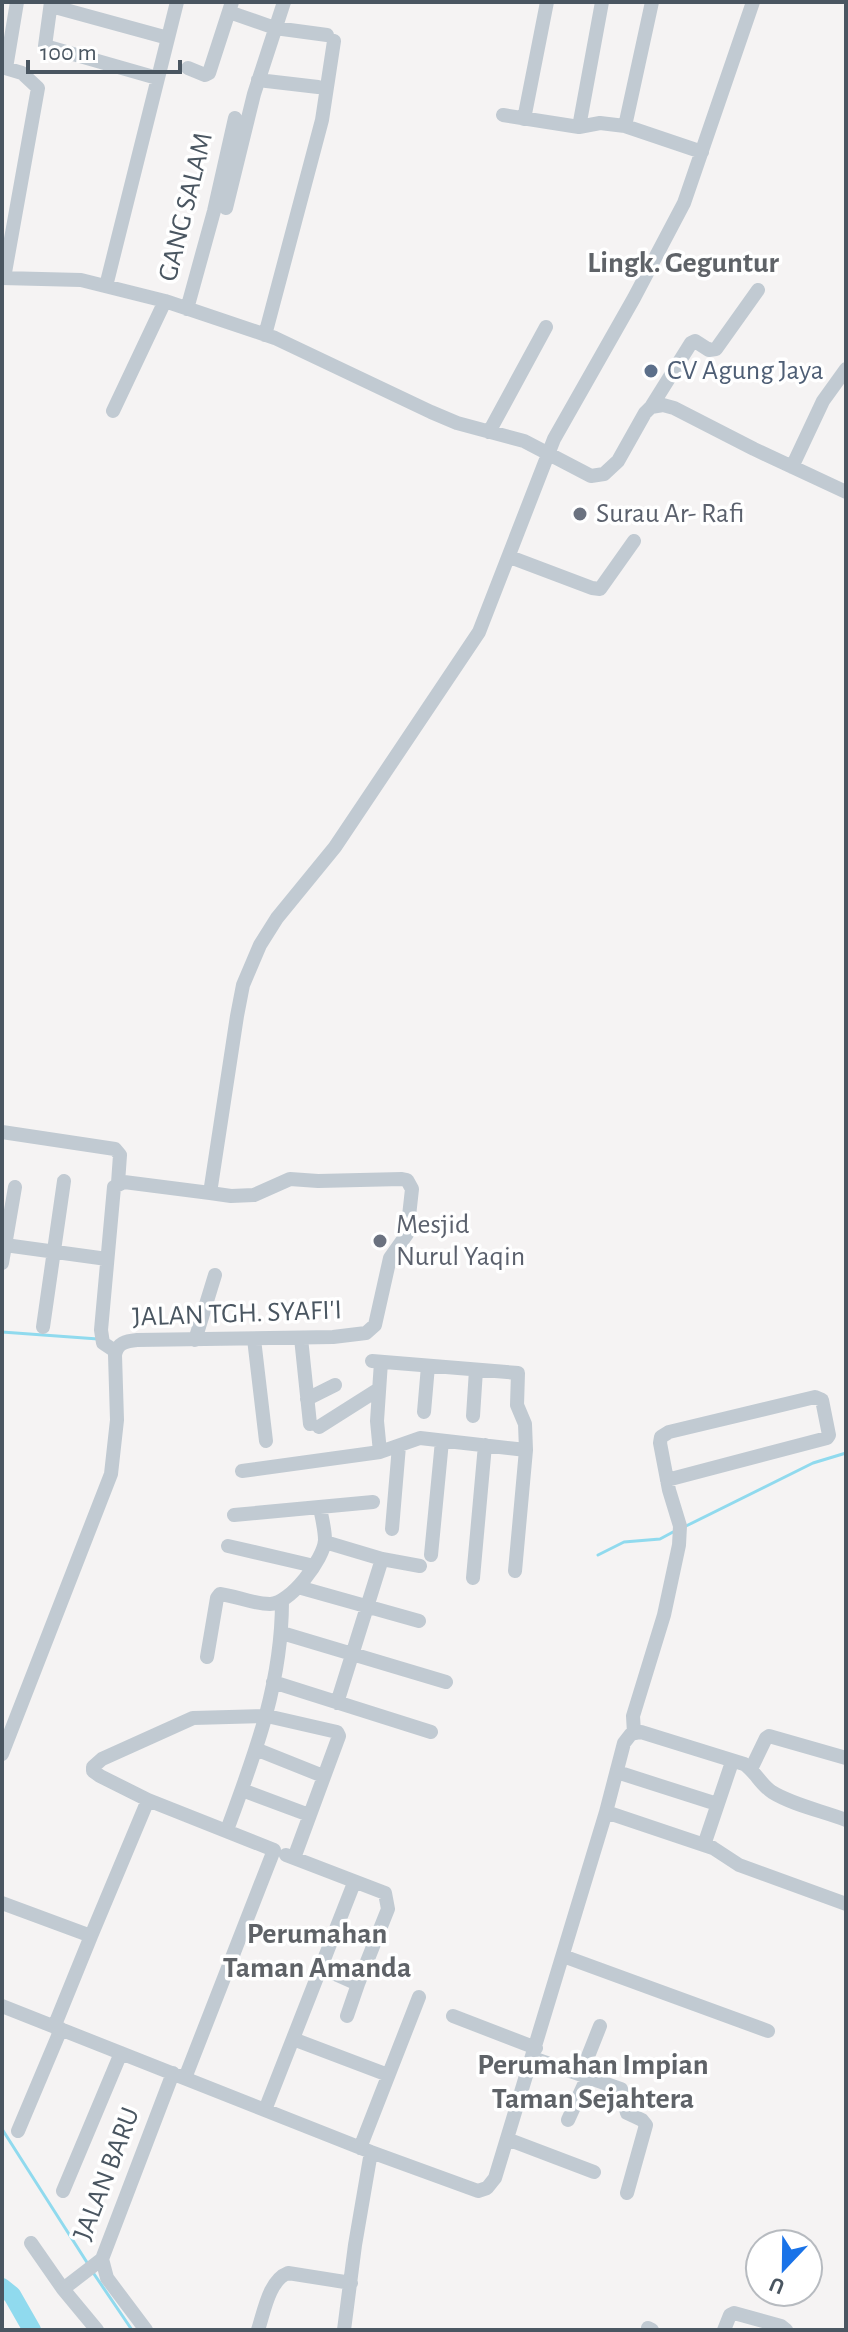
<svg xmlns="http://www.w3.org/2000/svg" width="848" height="2332" viewBox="0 0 848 2332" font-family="'Alegreya Sans',sans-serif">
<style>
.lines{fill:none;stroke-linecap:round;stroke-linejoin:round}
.stream{stroke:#90daee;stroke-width:3}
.river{stroke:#90daee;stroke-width:18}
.minor{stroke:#c1cad2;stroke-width:14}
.service-dot{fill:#5c6f8a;stroke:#fff;stroke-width:3}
.worship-dot{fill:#6b7280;stroke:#fff;stroke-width:3}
.labels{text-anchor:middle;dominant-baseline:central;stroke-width:7;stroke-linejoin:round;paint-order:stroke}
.street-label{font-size:28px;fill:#4a5661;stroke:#fff}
.service-label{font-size:28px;fill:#4e5e75;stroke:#fff;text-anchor:start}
.worship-label{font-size:28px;fill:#5b616d;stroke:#fff;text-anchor:start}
.neighbourhood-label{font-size:30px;font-weight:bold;fill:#5f6368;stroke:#fff}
</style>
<rect width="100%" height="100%" fill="#f5f3f3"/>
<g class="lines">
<path class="stream" d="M2 1332 98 1339
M684 1527 813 1463 846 1453
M598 1555 624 1542 660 1539 673 1532
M2 2129 88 2264
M92 2271 132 2330"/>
<path class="river" d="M2 2287 12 2295 32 2330"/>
<path class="minor" d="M51 2 45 46 157 78
M652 2 625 126 702 152
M51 6 168 38
M229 12 275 28 327 35
M2 67 22 73 38 88 4 278
M6 68 17 2
M188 68 205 75 209 73 232 2
M258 80 318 87
M503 115 579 127 600 123 625 126
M524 119 547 2
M579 127 602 2
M226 208 254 94 284 2
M2 278 81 280 165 301 275 338 431 412 457 423 524 441 591 476 604 474 618 461 645 413 651 407 663 405 674 408 754 449 846 492
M106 286 177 2
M187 309 214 211 235 118
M265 335 322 120 334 41
M651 407 691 343 695 341 709 350 716 349 758 290
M113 411 165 301
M489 432 546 327
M792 467 823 401 846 369
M510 557 592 588 600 589 634 541
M2 1132 115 1149 120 1155 118 1183
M5 1245 107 1259
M2 1263 15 1187
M43 1327 64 1181
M301 1338 310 1424
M254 1339 266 1441
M195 1340 215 1275
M115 1351 103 1343 101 1330 114 1187 124 1182 210 1193 237 1016 243 985 260 945 277 918 335 847 479 632 554 439 634 298 684 203 753 2
M372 1361 518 1373 517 1405 525 1424 526 1450 515 1571
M307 1399 335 1385
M424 1412 428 1366
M473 1416 476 1370
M319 1427 379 1389
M380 1452 377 1421 381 1362
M242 1471 380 1452 420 1438 526 1450
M234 1515 373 1502
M392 1529 399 1446
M325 1542 382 1559 420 1566
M228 1546 314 1566
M431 1555 442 1441
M473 1578 485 1445
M298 1587 419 1621
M282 1633 446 1682
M207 1657 217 1598 220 1594C236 1596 253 1604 270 1604 290 1604 324 1559 325 1540 325 1530 322 1518 320 1508
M273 1682 431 1732
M337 1703 382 1559
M634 1733 633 1716 664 1615 679 1545 680 1526 669 1490 660 1443 661 1437 669 1432 815 1397 822 1400 829 1435 827 1438 667 1480
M258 1750 323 1776
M2 1754 111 1474 117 1420 115 1355C117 1343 126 1341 137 1340L333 1337 366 1333 375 1325 390 1258 407 1234 412 1189 407 1180 402 1179 318 1181 290 1179 254 1195 231 1196 210 1193
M751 1769 766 1738 769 1736 846 1758
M617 1772 717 1804
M242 1790 309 1815
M606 1812 713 1848 739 1865 846 1904
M227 1830C255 1754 282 1684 282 1601
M704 1845 732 1762
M286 1855 385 1893 388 1909 358 1984 322 1968
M2 1903 91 1936 148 1800
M563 1956 768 2031
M2 2006 371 2152 478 2191 487 2188 495 2178 606 1812 624 1743 631 1734 641 1732 744 1764C755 1771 760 1784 772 1792 793 1805 823 1811 846 1820
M347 2016 358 1984
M453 2016 536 2048
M54 2027 91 1936
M293 2039 388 2075
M533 2058 621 2089 627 2113 642 2120 646 2125 627 2193
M581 2074 600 2026
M185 2078 274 1850 148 1800 100 1776 93 1771V1767L102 1759 193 1718 267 1716 337 1732 339 1736 294 1858
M265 2110 354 1883
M568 2120 588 2076
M18 2131 61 2029
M507 2139 594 2172
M360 2148 419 1997
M63 2191 121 2053
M31 2243 63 2289
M648 2328 652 2330
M97 2330 63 2289 102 2259
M146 2330 107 2278 102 2259 173 2073
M258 2330C264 2312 269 2280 288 2273L351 2283
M344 2330 355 2245 371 2152
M724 2330 730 2315 734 2313 781 2326 786 2330"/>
</g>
<circle class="service-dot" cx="651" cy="371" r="8"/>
<g class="worship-dot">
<circle cx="580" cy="514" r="8"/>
<circle cx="380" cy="1241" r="8"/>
</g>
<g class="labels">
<g class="street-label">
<text transform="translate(186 207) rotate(-76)">GANG SALAM</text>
<text transform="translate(237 1314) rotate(-2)">JALAN TGH. SYAFI'I</text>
<text transform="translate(107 2174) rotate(-69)">JALAN BARU</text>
</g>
<g class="service-label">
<text x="667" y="371">CV Agung Jaya</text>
</g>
<g class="worship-label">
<text x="596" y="514">Surau Ar- Rafi</text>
<text x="396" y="1225">Mesjid<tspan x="396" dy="32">Nurul Yaqin</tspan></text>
</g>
<g class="neighbourhood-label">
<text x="683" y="263">Lingk. Geguntur</text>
<text x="317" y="1934">Perumahan<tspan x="317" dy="34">Taman Amanda</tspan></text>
<text x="593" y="2065">Perumahan Impian<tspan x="593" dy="34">Taman Sejahtera</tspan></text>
</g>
</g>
<rect width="848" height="2332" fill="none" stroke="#4a5661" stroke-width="8"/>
<g transform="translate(784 2268) rotate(202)"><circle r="38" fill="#ffffff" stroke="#b7bbc0" stroke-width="2"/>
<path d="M0-6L14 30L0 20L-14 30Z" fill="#1a73e8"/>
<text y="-12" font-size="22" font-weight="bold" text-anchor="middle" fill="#4a5661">U</text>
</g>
<path d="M28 60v12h152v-12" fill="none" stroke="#4a5661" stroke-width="4"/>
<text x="40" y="60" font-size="24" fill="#4a5661" stroke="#ffffff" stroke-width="6" paint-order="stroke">100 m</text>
</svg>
